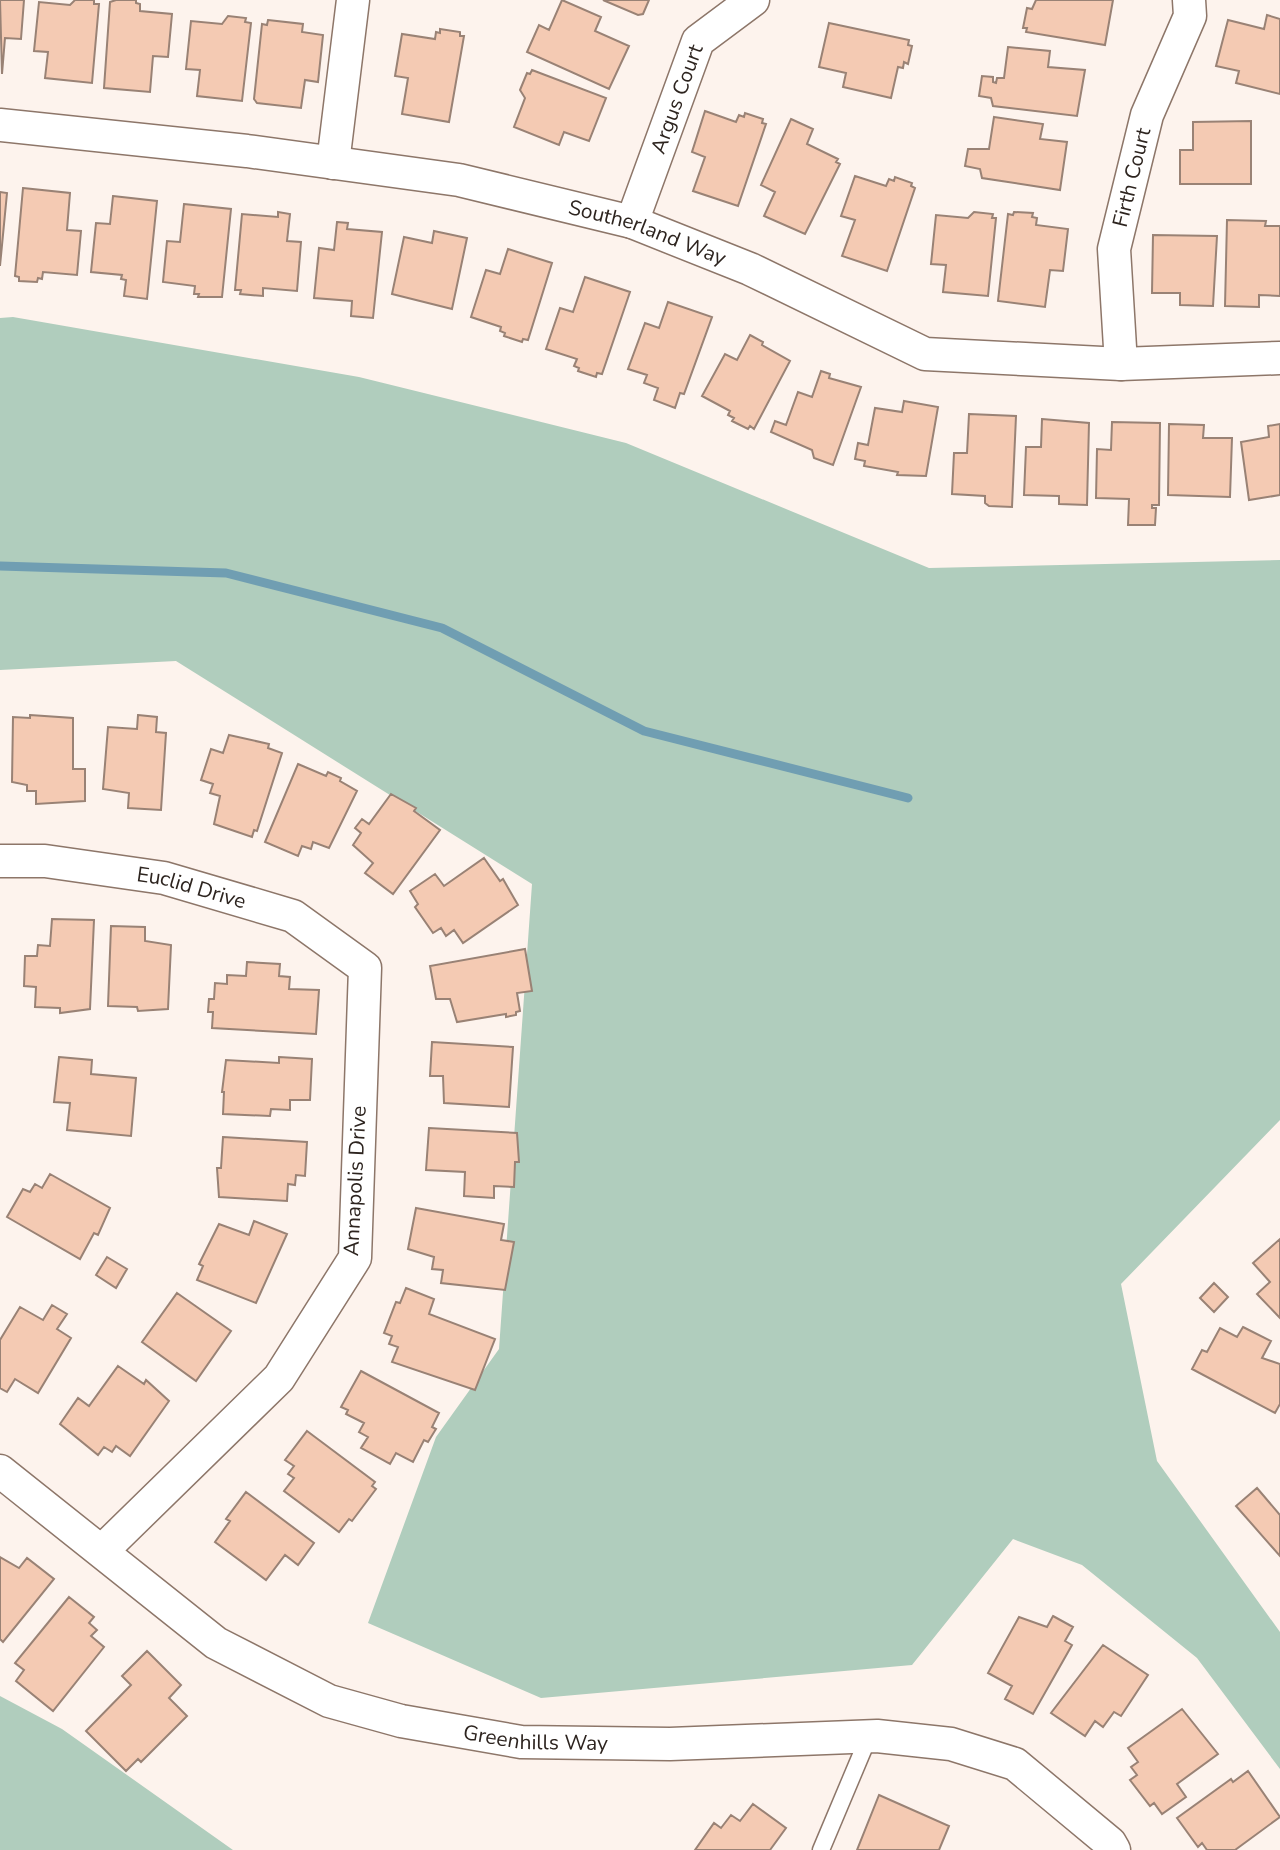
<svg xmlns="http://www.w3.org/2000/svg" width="1280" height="1850" viewBox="0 0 1280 1850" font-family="'Nunito Sans',sans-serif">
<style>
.green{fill:#b0cdbd}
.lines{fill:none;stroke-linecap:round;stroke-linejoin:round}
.stream{stroke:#709eb2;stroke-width:9}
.building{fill:#f4cab3;stroke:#998275;stroke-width:2}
.lane-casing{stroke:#8d7669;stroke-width:19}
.street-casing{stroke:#8d7669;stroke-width:35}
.lane{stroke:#fff;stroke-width:16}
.street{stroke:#fff;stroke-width:32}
.labels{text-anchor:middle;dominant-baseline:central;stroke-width:7;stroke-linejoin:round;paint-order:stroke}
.street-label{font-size:21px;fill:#2d241f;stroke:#fff}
</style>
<rect width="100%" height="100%" fill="#fdf3ed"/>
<path class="green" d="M13 317 359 377 626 443 929 568 1280 560V1120L1121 1284 1157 1461 1280 1632V1769L1197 1658 1082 1565 1013 1539 912 1665 541 1698 368 1623 436 1437 499 1349 532 884 176 661 0 670V318Z
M0 1696 62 1729 233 1850H0Z"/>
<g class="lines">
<path class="stream" d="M0 566 226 573 442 628 644 731 908 798"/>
</g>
<path class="building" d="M0 0H24L21 39 5 38 2 74Z
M75 0H94V4H99L92 83 45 78 48 52 34 51 39 2 70 5Z
M116 0H136V3L140 4V11L172 14 168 57 153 56 150 92 104 88 110 2Z
M562 0 601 17 595 31 629 46 609 89 527 52 539 25 549 30Z
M603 0H649L643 14 638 15Z
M1036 0H1113L1105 45 1026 32 1027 28H1023L1027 8 1032 9Z
M1267 15 1280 19V94L1236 83 1239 71 1216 66 1228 20 1264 29Z
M228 16 246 18 245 22 251 23 242 101 197 96 200 70 186 69 191 21 222 24Z
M268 20 303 24 302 32 323 35 318 82 305 80 301 108 257 103 254 99 262 24 267 25Z
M829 23 909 40 908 45 912 46 908 64 904 62 903 68 898 67 891 98 843 87 846 73 819 67Z
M440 29 460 32V36H464L449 122 402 114 408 78 395 76 402 34 435 39 436 32 440 33Z
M1008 47 1050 51 1048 67 1085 70 1077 116 993 106 991 98 979 96 982 76 993 77V82L996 83 997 78H1004Z
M532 70 606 98 589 141 564 132 559 145 514 127 525 98 520 90 527 73 530 74Z
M705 111 736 122 739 115 744 117 745 113 763 119 762 123 766 124 738 206 693 191 705 157 692 152Z
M994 117 1043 124 1040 139 1067 142 1060 190 982 178 980 169 965 166 968 149H989Z
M791 119 813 129 807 144 838 159 836 162 840 164 805 234 764 216 775 192 761 185Z
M1251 121V184H1180V150H1193V122Z
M855 176 886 186 889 179 894 181 895 177 912 183 911 186 915 188 887 271 842 256 855 220 841 216Z
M23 188 70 193 67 230 81 231 77 275 43 272 42 279 38 278 37 282 19 281V277L15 276Z
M0 192 7 193 0 266Z
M113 196 157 201 147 299 124 296 126 280 121 279 122 275 91 272 96 223 110 224Z
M184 204 231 209 222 297H198L199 294H194L195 286 163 282 167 241 180 242Z
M278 212 290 214 287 241 301 242 297 291 263 288V296L240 294 241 290H235L242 214 278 217Z
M974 212 993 214 992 218H996L988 296 943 292 946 265 931 264 936 215 968 218Z
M1014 212 1033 213 1032 217 1037 218 1036 225 1068 229 1063 271 1050 270 1045 307 998 301 1008 214 1013 215Z
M1227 220 1266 221 1265 226H1280V296L1259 295V307L1225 306Z
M337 222 348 223 347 229 382 232 373 318 351 316 352 301 314 298 319 248 334 250Z
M434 231 467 238 452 309 392 294 404 237 432 243Z
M1153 235 1217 236 1213 306 1180 305V293H1152Z
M508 249 552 263 528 340 523 339 522 342 504 336 505 333 500 331 501 327 471 317 486 270 500 274Z
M585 277 630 292 602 374 597 373 596 377 578 371 579 368 574 366 577 359 546 349 560 308 573 312Z
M668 302 712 317 684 394 680 393 675 408 654 400 658 388 644 383 647 375 628 369 645 323 659 328Z
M750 335 763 342 762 345 790 361 754 429 750 426 748 429 732 421 734 418 728 415 730 411 702 396 725 354 737 360Z
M821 371 830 374 829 378 861 387 833 465 814 458 812 450 771 432 775 421 786 425 798 392 812 397Z
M904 401 938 407 926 476 897 475 898 472 864 466 865 461 855 459 858 443 868 445 875 408 902 412Z
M969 414 1016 416 1012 507 989 506 985 503V496L952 494 954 453H967Z
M1042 419 1089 423 1087 505 1059 504V496L1024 495 1026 447H1041Z
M1112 422 1160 423 1159 505H1152V508H1156L1155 525H1128L1129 499 1096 498 1097 449 1111 450Z
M1169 424 1204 425 1203 438H1232L1230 497 1168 495Z
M1280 424V495L1249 500 1241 442 1269 437 1268 426Z
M30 715 73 718V769H85V801L36 804V791H27V785L12 782 13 717 30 718Z
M138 715 157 717 156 732 166 733 161 810 128 808 129 793 103 789 108 727 137 729Z
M229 735 269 744 268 748 282 753 257 831 254 830 252 837 214 824 220 796 210 793 213 784 201 780 211 749 223 753Z
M298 764 326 776 328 772 341 778 340 781 357 791 329 848 313 842 311 849 302 846 298 856 265 842Z
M391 794 416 808 414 811 440 830 393 894 365 873 373 863 353 845 361 833 355 828 362 819 369 824Z
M484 858 500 881 503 879 518 905 463 943 454 930 446 936 441 928 433 933 415 907 418 904 410 891 435 874 444 886Z
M52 919 94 920 90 1009 60 1013V1008L35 1007 36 987 24 986 25 956H37L38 945 50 946Z
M111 926 145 927V941L171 945 168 1009 138 1011 137 1007 108 1006Z
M525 949 532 991 517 993 520 1011 516 1012V1015L506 1017V1014L457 1022 450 999H436L430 966Z
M247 962 280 964 279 976 290 977 289 989 319 990 316 1034 212 1028 213 1012H208L209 999H214L215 983 227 984V975L246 976Z
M432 1042 513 1047 509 1107 444 1103 443 1076H430Z
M59 1057 92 1060 91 1074 136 1078 131 1136 67 1130 70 1103 54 1102Z
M279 1057 312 1059 310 1100H290V1110L271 1109 270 1116 223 1114 224 1092H222L226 1060 279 1063Z
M429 1128 517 1133 519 1162H515L514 1187 494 1186V1198L464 1196 465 1172 426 1170Z
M223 1137 307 1142 305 1176 296 1175 295 1185 288 1184 287 1201 219 1197 217 1168H221Z
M50 1174 110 1208 98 1235 94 1233 80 1259 7 1217 23 1189 30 1192 35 1184 42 1188Z
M416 1208 504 1224 501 1240 514 1242 505 1290 441 1283 443 1270 432 1269 434 1257 408 1249Z
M254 1221 287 1234 256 1303 197 1280 203 1266 199 1264 219 1224 249 1235Z
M1280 1239V1318L1257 1294 1270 1282 1253 1263Z
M107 1257 127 1269 116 1288 96 1275Z
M1214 1283 1228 1297 1214 1312 1200 1298Z
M406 1288 434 1299 429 1314 495 1339 475 1390 392 1362 398 1347 389 1344 392 1336 384 1333 396 1302 400 1303Z
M177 1293 231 1331 196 1381 142 1342Z
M52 1305 67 1314 57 1329 71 1338 38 1393 15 1379 7 1392 0 1388V1340L20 1307 43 1320Z
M1243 1327 1271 1341 1262 1358 1280 1364V1404L1275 1413 1192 1369 1202 1350 1207 1352 1220 1328 1237 1337Z
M118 1366 144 1384 146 1380 169 1401 130 1456 116 1446 112 1452 104 1447 98 1455 60 1424 78 1398 89 1406Z
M361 1371 439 1413 432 1427 436 1429 428 1442 424 1440 413 1462 396 1453 390 1464 361 1448 368 1437 359 1432 364 1423 346 1414 348 1410 341 1407Z
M307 1431 375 1482 372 1486 376 1489 352 1521 349 1519 339 1532 284 1491 294 1478 288 1474 294 1466 285 1460Z
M1257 1488 1280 1515V1556L1236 1506Z
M246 1492 314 1543 298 1565 285 1555 266 1580 215 1542 230 1521 226 1519Z
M0 1557 19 1568 27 1558 54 1579 3 1642 0 1639Z
M69 1597 94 1617 89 1623 97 1630 91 1636 104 1647 53 1711 16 1681 24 1670 15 1663Z
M1053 1616 1073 1627 1065 1641 1072 1645 1033 1714 1005 1699 1012 1686 988 1673 1019 1617 1047 1627Z
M1103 1645 1148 1675 1121 1716 1114 1712 1103 1727 1095 1721 1085 1736 1051 1713Z
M147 1651 181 1685 169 1698 187 1716 141 1762 138 1759 126 1771 86 1731 131 1685 122 1676Z
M1182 1709 1218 1754 1177 1784 1186 1797 1162 1814 1154 1803 1150 1806 1130 1780 1137 1775 1131 1767 1138 1762 1128 1748Z
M1248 1771 1280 1817 1235 1850H1207L1202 1843 1198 1847 1177 1818 1231 1779 1233 1782Z
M879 1795 949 1826 939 1850H857Z
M753 1804 786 1828 770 1850H695L714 1823 721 1828 731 1815 740 1821Z"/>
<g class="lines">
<defs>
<path id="lane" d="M821 1850 869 1736"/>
<g id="street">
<path id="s1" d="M0 125 247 151 459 180 632 222 750 269 925 354 1121 364 1280 358"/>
<path d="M333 163 353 0"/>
<path id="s2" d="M632 222 698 41 753 0"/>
<path id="s3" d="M1121 364 1114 249 1147 115 1190 16 1189 0"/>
<path id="s4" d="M0 861H45L164 878 293 916 365 968 355 1258 279 1378 103 1550"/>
<path id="s5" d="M0 1471 216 1643 329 1701 401 1721 521 1742 670 1744 877 1736 951 1744 1015 1764 1110 1843 1114 1850"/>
</g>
</defs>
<use href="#lane" class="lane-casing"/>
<use href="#street" class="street-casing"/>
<use href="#lane" class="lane"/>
<use href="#street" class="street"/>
</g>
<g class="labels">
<g class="street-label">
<text stroke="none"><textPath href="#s2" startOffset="131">Argus Court</textPath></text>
<text stroke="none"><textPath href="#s3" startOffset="189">Firth Court</textPath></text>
<text stroke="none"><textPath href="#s1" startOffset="658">Southerland Way</textPath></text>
<text stroke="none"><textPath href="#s4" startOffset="194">Euclid Drive</textPath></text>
<text transform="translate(355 1181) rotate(-87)">Annapolis Drive</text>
<text stroke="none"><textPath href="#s5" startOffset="614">Greenhills Way</textPath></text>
</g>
</g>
</svg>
